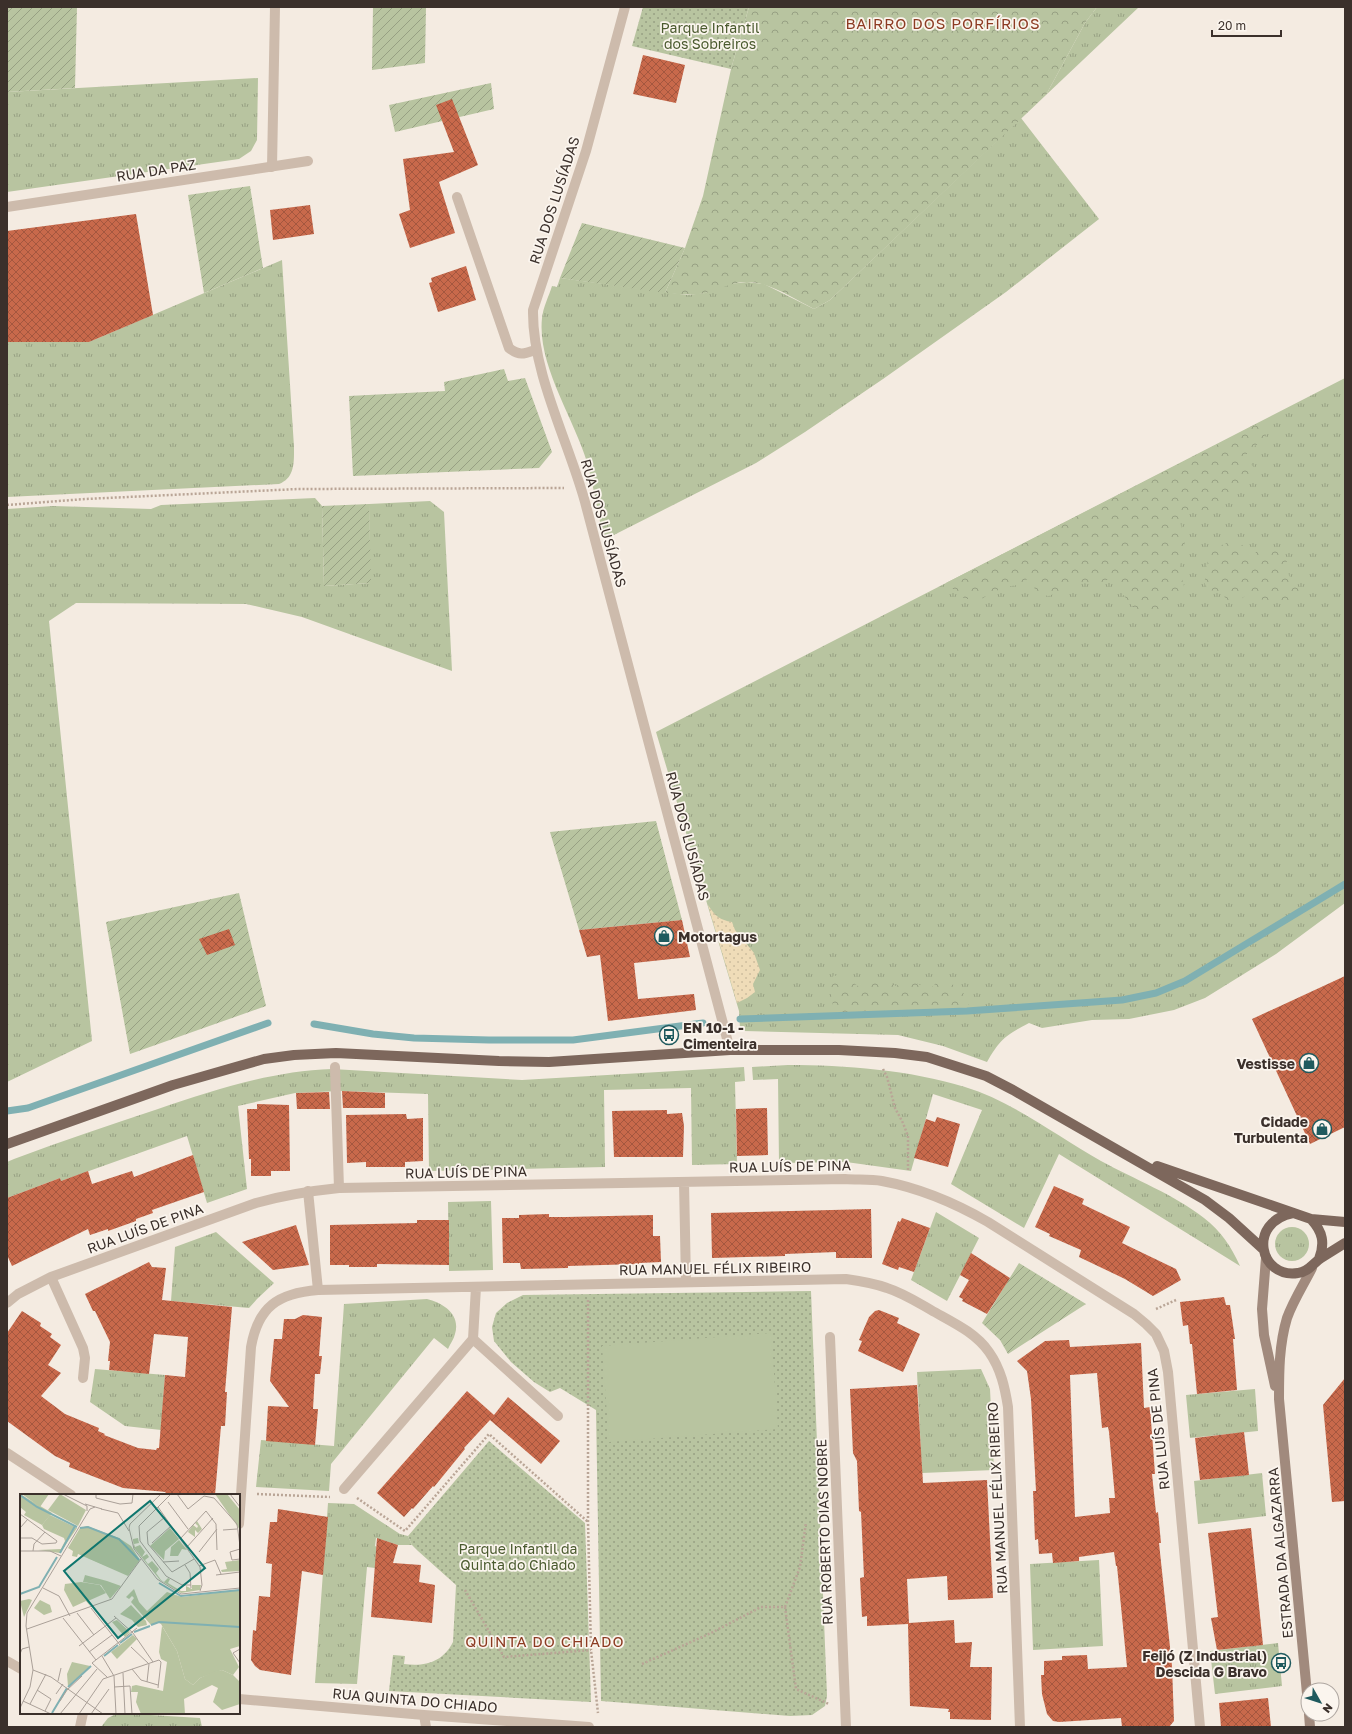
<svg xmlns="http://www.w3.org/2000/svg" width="1352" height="1734" viewBox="0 0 1352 1734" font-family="'Golos Text',sans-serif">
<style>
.grass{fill:url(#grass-tufts)}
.forest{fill:url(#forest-crowns)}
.sand{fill:url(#sand-dots)}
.park{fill:url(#park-dots)}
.garden{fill:url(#garden-furrows)}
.pitch{fill:#b8c4a0}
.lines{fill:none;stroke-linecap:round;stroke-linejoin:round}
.stream{stroke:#7fb0b2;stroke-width:7}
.building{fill:url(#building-cross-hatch);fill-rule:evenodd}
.path{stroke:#b9a596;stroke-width:2.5;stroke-dasharray:2 2;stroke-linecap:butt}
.pedestrian{stroke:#cdbbac;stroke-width:10}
.minor{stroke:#cdbbac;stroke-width:10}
.secondary{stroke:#a18a7d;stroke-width:10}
.primary{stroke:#7d675c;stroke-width:10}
.labels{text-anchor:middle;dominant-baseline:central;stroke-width:3.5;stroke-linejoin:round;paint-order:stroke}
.park-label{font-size:14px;fill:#4a5a2e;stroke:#fbf5ee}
.street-label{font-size:14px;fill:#3b302b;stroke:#fbf5ee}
.poi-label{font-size:14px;font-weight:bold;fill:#3b302b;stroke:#fbf5ee;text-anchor:end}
.neighbourhood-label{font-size:15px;letter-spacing:1px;fill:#8c3b22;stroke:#fbf5ee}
.inset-river{fill:none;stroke:#7fb0b2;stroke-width:2}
.inset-road{fill:none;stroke:#aaa098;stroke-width:1}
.view{fill:#0f766e;fill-opacity:0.15;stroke:#0f766e;stroke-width:2}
.inset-edge{fill:none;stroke:#3b302b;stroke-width:2}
</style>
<defs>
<pattern id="grass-tufts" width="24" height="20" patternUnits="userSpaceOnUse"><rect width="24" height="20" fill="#b8c4a0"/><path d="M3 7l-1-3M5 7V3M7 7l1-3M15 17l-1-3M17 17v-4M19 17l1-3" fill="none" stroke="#97a083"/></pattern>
<pattern id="forest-crowns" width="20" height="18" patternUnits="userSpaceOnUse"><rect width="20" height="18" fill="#b8c4a0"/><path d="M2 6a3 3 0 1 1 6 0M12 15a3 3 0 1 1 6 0" fill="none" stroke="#97a083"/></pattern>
<pattern id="sand-dots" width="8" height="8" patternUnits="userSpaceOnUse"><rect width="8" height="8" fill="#efdcb8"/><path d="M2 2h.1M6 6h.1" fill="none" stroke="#cebd9e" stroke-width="1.8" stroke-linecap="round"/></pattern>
<pattern id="park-dots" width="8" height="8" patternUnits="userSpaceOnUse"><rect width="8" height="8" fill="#b8c4a0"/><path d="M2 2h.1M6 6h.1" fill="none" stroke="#97a083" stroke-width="1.8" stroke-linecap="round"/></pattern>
<pattern id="garden-furrows" width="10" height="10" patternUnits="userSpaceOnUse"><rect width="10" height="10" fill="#b8c4a0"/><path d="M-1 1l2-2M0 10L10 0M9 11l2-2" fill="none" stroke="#97a083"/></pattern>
<pattern id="building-cross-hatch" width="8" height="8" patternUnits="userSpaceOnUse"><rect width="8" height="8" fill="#c8694b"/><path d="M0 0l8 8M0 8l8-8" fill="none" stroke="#a4573f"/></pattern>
</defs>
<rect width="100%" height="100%" fill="#f4ebe1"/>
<path class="grass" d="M1097 7H1139L1046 95 1085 23Z
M258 78 257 140 251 151 239 159 7 192V92Z
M1021 118 1099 219 1006 292 883 379 805 432 756 463 604 540C598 514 594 488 587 462 574 418 537 365 542 318 543 307 549 296 552 286L557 287 560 278 687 295 705 293 728 284 747 282 764 284 814 309 830 300Z
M282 260 294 447C294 462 295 478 279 484L7 497V342H89Z
M1345 378V903L1276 954 1205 998 1174 1010 1129 1019 1092 1020 1042 1028 1029 1023C1006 1035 1000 1039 987 1062L943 1046 898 1035 744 1031 740 1029 739 1011 656 732Z
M315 498 322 506 324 586 370 583 369 504 430 501 444 512 452 671 302 617 246 604 76 603 49 621 92 1041 7 1082V509L53 506 151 509 161 505Z
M788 1065C845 1065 910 1070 965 1087 1012 1101 1058 1137 1101 1161 1134 1179 1175 1195 1204 1218 1221 1231 1231 1246 1240 1266L1059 1154 1024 1228 951 1184 982 1110 933 1094 911 1171 846 1162 779 1163 778 1079 753 1080 752 1067Z
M744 1067 745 1081 735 1082 737 1164 692 1165 691 1088 604 1090 605 1167 429 1171 428 1094 340 1091 295 1093 238 1106 247 1189 207 1203 187 1136 61 1181 60 1178 7 1198V1162L14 1159C62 1141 110 1125 158 1109 215 1090 271 1071 332 1069L522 1080Z
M491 1201 493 1270 449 1271 448 1202Z
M936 1212 979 1238 947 1301 911 1280Z
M1275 1244a17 17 0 1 1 34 0a17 17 0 1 1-34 0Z
M216 1232 274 1283 257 1299 249 1308 171 1301 175 1247Z
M427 1299C443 1303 461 1314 455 1334 454 1339 450 1344 448 1349L434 1338 331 1464 329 1491 256 1487 261 1440 334 1446 344 1304Z
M95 1369 165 1375 161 1430 125 1426 90 1402Z
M981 1369 990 1389 994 1470 922 1473 917 1372Z
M1255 1389 1258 1431 1190 1438 1186 1395Z
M1262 1473 1266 1516 1198 1524 1194 1481Z
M328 1503 354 1504 400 1534 408 1536 412 1545H398L376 1538 375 1546 382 1549 375 1568 367 1567 357 1684 315 1683Z
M1099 1560 1103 1646 1033 1650 1030 1564Z
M1278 1643 1282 1686 1215 1694 1210 1651Z
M118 1713 200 1718 202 1727H101L108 1718Z"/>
<path class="forest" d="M749 7H1097L1085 23 1046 95 830 300 814 309C794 299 768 281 746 282 731 282 719 290 705 293 692 296 678 294 665 293L685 248 703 196 731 69Z
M1265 420C1274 439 1257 442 1247 453V459L1255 469C1253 482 1240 485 1231 492 1227 495 1227 498 1225 503 1218 517 1205 515 1193 508L1185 511 1180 519C1180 527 1185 534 1185 542 1184 552 1180 561 1180 570 1179 576 1184 581 1184 587 1183 612 1152 612 1135 609L1119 590 1112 577 1105 581 1095 585 1078 582 1049 596 1042 595 1036 591 1029 578 1018 585 1004 587 981 599H965L946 583Z
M1232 541C1241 542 1246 546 1248 556L1252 557C1265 540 1272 545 1286 557L1289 576C1296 581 1299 584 1299 593L1291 600 1267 601 1246 595C1242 598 1238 603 1233 603 1227 602 1225 596 1220 593 1215 590 1208 592 1205 584 1204 578 1208 559 1210 553L1217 547Z
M834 975 843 979H849L859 987 876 976 888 980 896 986 910 978 928 991 937 982C954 981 966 990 969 1007L952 1010 940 1008 916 1009 900 1007 880 1011 843 1012 833 1006 829 983Z"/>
<path class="sand" d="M708 905C715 916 720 920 732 922L735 930 754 953 760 970 753 984 755 992 747 998 737 1003Z"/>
<path class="park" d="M643 7H749L731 69 632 46Z
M811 1291 827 1696 825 1706 812 1715 790 1716 601 1701 596 1410 560 1388 550 1392 534 1382 511 1362 494 1341 492 1327 496 1313 507 1303 523 1295Z
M489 1441 585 1523 591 1702 389 1691 393 1655 405 1656 404 1664C425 1667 443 1662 453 1642L456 1585 418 1551 412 1545 408 1536Z"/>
<path class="garden" d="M7 7H77L75 88 7 92Z
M373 7H426L425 63 372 70Z
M491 83 494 109 395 132 389 105Z
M250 186 263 268 204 293 188 195Z
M582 223 685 248 665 293 560 278Z
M504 369 508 381 525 378 552 452 539 468 353 476 349 396 445 391 444 382Z
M369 504 371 583 324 586 322 506Z
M656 821 682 920 579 930 550 832Z
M239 893 266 1006 130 1054 106 922Z
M1019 1263 1086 1304 1008 1354 1000 1340 982 1323Z"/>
<path class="pitch" d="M771 1333 778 1429 609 1442 602 1346Z"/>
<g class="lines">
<path class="stream" d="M740 1019 967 1011 1122 1000 1156 993 1185 981 1345 884
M314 1024 373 1034 414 1038 489 1040H573L703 1023
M7 1111 28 1108 268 1023"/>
</g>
<path class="building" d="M643 55 685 65 676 103 633 94Z
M452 99 478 165 439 182 455 233 410 248 399 214 410 210 403 159 454 152 436 105Z
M310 205 314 234 273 240 270 210Z
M136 214 153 315 89 342H7V231Z
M466 266 476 300 438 312 429 283 432 282 431 278Z
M682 920 690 957 634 963 638 999 694 994 696 1010 608 1021 600 955 587 957 579 930Z
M229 929 235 945 207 955 199 939Z
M1345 976V1127L1310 1144 1252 1019Z
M342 1091 385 1093V1108H343Z
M329 1092 330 1109H297L296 1093Z
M257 1104 289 1105 290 1171H271V1176H251V1159H249L247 1109H257Z
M767 1108 768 1155 737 1156 736 1109Z
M667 1110V1114L682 1113 684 1126 683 1157H614L612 1111Z
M406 1114 407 1119 423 1118V1161L405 1162V1167H366V1162L347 1163 346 1115Z
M937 1117 960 1124 948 1167 914 1158 926 1119 935 1122Z
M193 1155 204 1192 152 1210 153 1213 136 1219V1221L108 1231V1229L90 1235 88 1229 12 1266 7 1255V1198L60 1178 61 1181 88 1171 92 1184 132 1171 134 1177Z
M1054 1186 1084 1199 1082 1204 1130 1227 1122 1243 1176 1269 1181 1280 1153 1296 1125 1279 1079 1257 1081 1250 1049 1236 1050 1234 1035 1227Z
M871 1209 872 1258H836V1252L785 1254V1256L712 1258 711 1213Z
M549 1214V1217H566L653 1215V1236H660L661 1262 639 1263V1264L568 1266V1268L521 1269 520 1263H503L502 1218H519V1215Z
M902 1218 930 1228 914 1272 899 1267 898 1270 882 1264 898 1221 900 1222Z
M417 1220H449V1265L377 1264V1267H349V1265H330V1225L417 1223Z
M296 1225 309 1265 273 1270 242 1242Z
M971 1253 1010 1278 987 1314 962 1301 963 1299 959 1297 969 1280 960 1275Z
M149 1262 152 1267 166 1268 162 1300 232 1307 225 1392H227L225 1426H221L215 1495H185L165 1493 166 1492 123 1488 69 1467 70 1463 55 1456 7 1421V1333L22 1311 41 1323 40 1326 52 1334 50 1337 61 1345 48 1365 61 1373 41 1396 65 1414 99 1428 98 1431 105 1434 104 1435 138 1448 156 1450 157 1448H159L165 1375 185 1377 188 1337 154 1334 149 1374 109 1370 110 1361H108L110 1342 95 1311H93L85 1294Z
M1224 1297 1226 1305H1230L1235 1339H1233L1237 1390 1197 1394 1192 1344H1190L1188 1325 1183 1326 1180 1302Z
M879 1310 899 1318 897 1323 920 1334 903 1372 858 1351 862 1341 859 1340 869 1317 875 1311Z
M303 1315 322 1317 319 1356H322L320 1374H315L313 1409H318L315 1445 266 1441 268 1406 289 1407 270 1381 274 1339H282L284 1319H295Z
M1069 1340 1070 1347 1141 1343 1144 1408 1150 1407 1155 1474H1152L1156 1513 1158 1512 1161 1543H1159L1172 1666 1174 1721 1169 1727H1122L1121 1718 1059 1722 1053 1721 1047 1714 1042 1694 1041 1675H1044V1661L1062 1660V1656L1087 1655 1088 1669 1127 1667 1117 1566H1116L1114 1552 1079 1557V1561L1053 1563 1052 1553 1039 1554 1038 1539 1035 1540 1033 1491H1036L1031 1399 1027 1371 1017 1361 1045 1341ZM1097 1373 1102 1428 1108 1427 1109 1432 1115 1498H1109L1110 1513 1075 1517 1070 1375Z
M1345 1378V1501L1332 1502 1323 1405Z
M917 1385 923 1483 987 1480 993 1598 948 1600 947 1576 907 1579 909 1623 954 1620 955 1643 972 1642 970 1667H992L991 1720 950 1719V1712H948L949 1709 910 1706 908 1624 867 1626V1616L862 1617 860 1578 864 1577 861 1512 859 1511 857 1461 853 1453 850 1389Z
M467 1391 494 1415 508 1397 560 1441 541 1464 490 1420 464 1448 465 1449 434 1487 433 1486 413 1509 412 1508 404 1517 377 1493Z
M1244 1432 1249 1475 1200 1480 1195 1438Z
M278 1509 328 1517 323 1575 302 1571 291 1675 260 1670 255 1666 251 1660 253 1630 256 1631 259 1596 270 1597 272 1564 266 1563 270 1522H277Z
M1251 1528 1263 1645 1217 1650 1211 1618 1218 1617 1208 1533Z
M377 1538 398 1545 393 1563 421 1565 419 1582 435 1585 432 1623 371 1617Z
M1268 1698 1271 1727H1221L1219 1703Z"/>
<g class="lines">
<path class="path" d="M7 505 85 499 298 489 564 488
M883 1069 887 1077 895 1108 903 1123 908 1136V1171
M588 1300V1522L591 1650 598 1713
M1156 1309 1176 1300
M257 1494 330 1497
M357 1498 405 1531 489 1434 587 1521
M465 1590 504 1657 591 1650
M785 1607 796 1689 829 1704
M642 1664 711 1633 761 1607H785L800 1567 806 1522"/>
<path class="pedestrian" d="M335 1067 339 1188
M308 1191 318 1290"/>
<path class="minor" d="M625 7 586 151 533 310C532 373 568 440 585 502 634 685 682 868 730 1050
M272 167 275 7
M457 197 509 348C519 356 524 354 535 350
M7 207 308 161
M684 1182 686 1282
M51 1277 83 1348 85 1358 83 1378
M7 1303 18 1294 51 1277 256 1203C284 1195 310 1191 339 1188L845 1179C857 1180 870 1179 882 1181 920 1188 955 1203 988 1222L1134 1314 1146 1324 1156 1334 1164 1351 1168 1372 1200 1727
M830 1337 846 1727
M473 1339 558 1416
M7 1453 71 1495
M344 1489 473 1339 476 1287
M239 1524 251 1347C258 1307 278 1293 318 1290L846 1279C860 1281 874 1283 887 1288 903 1293 917 1302 931 1310 952 1322 975 1332 989 1352 1001 1369 1005 1388 1008 1407L1020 1727
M7 1661 21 1669
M239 1699 424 1715 589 1727
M424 1715 426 1727
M80 1727 83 1713"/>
<path class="secondary" d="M1266 1258 1262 1309 1264 1335 1275 1386
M1308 1704 1279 1399C1279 1372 1279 1345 1287 1318 1293 1301 1304 1284 1312 1268
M1309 1714 1310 1727"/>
<path class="primary" d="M7 1144 173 1085 264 1059 294 1055 336 1053 499 1061 549 1062 730 1050H839L895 1053 927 1057 986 1076 1013 1090 1205 1200 1229 1218 1263 1249
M1157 1166 1311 1219C1323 1232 1325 1243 1319 1259
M1293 1213C1247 1222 1259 1279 1298 1273 1309 1272 1313 1263 1321 1258 1329 1253 1337 1248 1345 1243
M1311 1219 1345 1222"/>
</g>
<defs>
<symbol id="shop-ring" viewBox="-11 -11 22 22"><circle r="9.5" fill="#fbf5ee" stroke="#1f5a5e" stroke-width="1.5"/><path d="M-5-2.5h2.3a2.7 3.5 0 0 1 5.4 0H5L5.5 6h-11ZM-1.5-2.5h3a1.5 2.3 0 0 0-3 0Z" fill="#1f5a5e"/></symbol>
<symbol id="bus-ring" viewBox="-11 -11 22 22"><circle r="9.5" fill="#fbf5ee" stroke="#1f5a5e" stroke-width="1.5"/><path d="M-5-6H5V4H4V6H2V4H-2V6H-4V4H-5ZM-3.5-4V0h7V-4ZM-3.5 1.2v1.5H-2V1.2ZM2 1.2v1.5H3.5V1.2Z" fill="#1f5a5e"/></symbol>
</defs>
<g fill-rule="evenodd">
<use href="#shop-ring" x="653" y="925" width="22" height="22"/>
<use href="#bus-ring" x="658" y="1024" width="22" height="22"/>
<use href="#shop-ring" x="1298" y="1052" width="22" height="22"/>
<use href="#shop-ring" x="1311" y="1118" width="22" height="22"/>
<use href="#bus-ring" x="1270" y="1652" width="22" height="22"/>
</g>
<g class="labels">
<g class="park-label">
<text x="710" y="27">Parque Infantil<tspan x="710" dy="16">dos Sobreiros</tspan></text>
<text x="518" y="1548">Parque Infantil da<tspan x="518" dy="16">Quinta do Chiado</tspan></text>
</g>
<g class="street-label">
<text transform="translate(156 170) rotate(-9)">RUA DA PAZ</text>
<text transform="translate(554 200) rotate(-72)">RUA DOS LUSÍADAS</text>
<text transform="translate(604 523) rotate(74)">RUA DOS LUSÍADAS</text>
<text transform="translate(688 836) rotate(75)">RUA DOS LUSÍADAS</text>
<text transform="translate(790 1166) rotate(-1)">RUA LUÍS DE PINA</text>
<text transform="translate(466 1172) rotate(-1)">RUA LUÍS DE PINA</text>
<text transform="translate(145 1228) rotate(-20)">RUA LUÍS DE PINA</text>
<text transform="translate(715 1268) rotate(-1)">RUA MANUEL FÉLIX RIBEIRO</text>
<text transform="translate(1158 1429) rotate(-96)">RUA LUÍS DE PINA</text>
<text transform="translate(997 1498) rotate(-93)">RUA MANUEL FÉLIX RIBEIRO</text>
<text transform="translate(824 1532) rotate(-92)">RUA ROBERTO DIAS NOBRE</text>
<text transform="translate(1280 1553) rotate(-95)">ESTRADA DA ALGAZARRA</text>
<text transform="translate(415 1700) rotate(5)">RUA QUINTA DO CHIADO</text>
</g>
<g class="poi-label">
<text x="678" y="936" text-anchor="start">Motortagus</text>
<text x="683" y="1027" text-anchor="start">EN 10-1 -<tspan x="683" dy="16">Cimenteira</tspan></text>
<text x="1295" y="1063">Vestisse</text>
<text x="1308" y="1121">Cidade<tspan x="1308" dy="16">Turbulenta</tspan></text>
<text x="1267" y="1655">Feijó (Z Industrial)<tspan x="1267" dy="16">Descida G Bravo</tspan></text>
</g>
<g class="neighbourhood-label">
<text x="943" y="23">BAIRRO DOS PORFÍRIOS</text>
<text x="545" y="1641">QUINTA DO CHIADO</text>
</g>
</g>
<g transform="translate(20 1494)">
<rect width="220" height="220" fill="#f4ebe1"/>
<path d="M0 0 32 19 22 31 4 21 6 18 0 13ZM195 0H207L220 16V36ZM177 27 182 35 178 39 175 36V43L168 38 173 31 177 34 178 32 175 29ZM111 31 113 45 118 44 119 49 114 50 115 53 120 51 125 58 122 63 127 60 129 63 125 66 128 70 132 67 139 75 136 79 141 86 144 88 148 84 150 85 148 89 161 97H166V92L172 95V91H181L180 96 161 99 140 86 114 54ZM67 32 99 44 111 52 120 66 108 82 58 60 57 63 52 62 53 57 48 54 60 34ZM220 66V77L202 78 201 76 207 75 205 68ZM65 81 87 87 101 92 90 105 81 91 63 88ZM114 95 119 108 127 117 147 98 162 103 220 96V152L210 155 219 173 213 181 202 176 180 184 173 191 165 185 157 157 141 130 138 128 131 131 111 108 114 104 112 102 109 105 106 103ZM9 105 12 106 4 123 0 107ZM20 106 30 111 32 118 24 121 14 114ZM111 111 126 127 127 131 118 133 112 126 100 120ZM97 126 110 138 105 143 92 128ZM113 141 117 145 97 165 91 158ZM52 168 70 172 48 192 47 180Z" fill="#b8c4a0"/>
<path d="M81 61 82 65 89 73 68 64H77ZM61 88 80 91 86 99 68 107 71 113 66 107 53 113 44 96 45 90ZM142 132 157 157 165 185 173 191 180 184 193 178 202 176 213 181 220 188V210L202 216 193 208 198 194 192 191 164 205 165 220H121L116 208 118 198H111L112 192 116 191 143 197 147 168 141 165 139 158Z" fill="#b8c4a0"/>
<path d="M30 21 57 34 40 59 18 56 41 55 45 47 44 44 24 35 22 31ZM150 34 159 45 145 57 144 66 130 52ZM159 46 167 56 162 55 158 62H150L151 53Z" fill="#b8c4a0"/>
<path d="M2 0H29L20 13ZM40 0 66 16 58 32 28 16Z" fill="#b8c4a0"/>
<path class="inset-river" d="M0 1 17 13 57 33M60 34 68 33 99 45 119 66M40 59 55 32M139 89 161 102 220 96M0 100 19 93 37 63M131 131 139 128 220 133M114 138 130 132M100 149 112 140M84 162 98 151M48 193 71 172M32 219 47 194"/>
<path class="inset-road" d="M43 0 67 12V17M76 0V4L100 10 112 9 113 0M141 0 110 30 109 34 114 55 137 85 161 100 220 94M151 0 119 32 120 47 146 82 162 91H171M157 0 168 15 184 2 194 4 217 30 220 52M210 0 220 13M148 8 168 35M65 10 82 15M138 13 180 73 182 91 180 97M81 15 98 19 109 37M0 20 37 47 36 49 22 50 12 44H0M145 23 127 38 128 50 152 78 174 65M0 34 8 25M203 36 217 35M160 45 186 17 196 30 197 56M132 49 151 32M167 53 193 24M220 55 210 58 212 66 220 65M0 57H30L41 62M13 57 14 50 25 38M179 58 197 35M143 68 159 67M165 71 170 79 171 94M179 72 195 66 201 80M196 81 220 78M23 94 39 102 50 122M71 114 100 151M57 119 74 141M94 122 113 139 133 168M43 124 76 166M7 135 92 105 121 65M59 152 96 124M111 153 129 170 127 188M220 155 213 159 220 169M69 158 92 141M0 160 2 155 9 153M82 162 94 182 96 220M112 175 121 186 138 191M13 176 31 183 83 220M103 179 105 220M87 183 72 169 117 134M38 187 41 174M94 193 110 192 112 220M17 196 31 205 25 217M36 200 43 190M3 207 31 220M40 207 47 196 62 182M10 210 26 180M0 214 10 193 13 176 6 132 7 119 70 15 75 13M40 220 77 175M59 220 83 185 139 166 141 168 138 194M71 220 89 195"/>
<path class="view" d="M130 7 185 74 98 144 44 77Z"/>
<rect width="220" height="220" class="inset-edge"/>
</g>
<rect width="1352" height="1734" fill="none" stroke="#3b302b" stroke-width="16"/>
<g transform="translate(1320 1702) rotate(129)"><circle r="19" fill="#fbf5ee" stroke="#aea6a0"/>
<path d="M0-3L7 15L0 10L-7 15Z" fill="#1f5a5e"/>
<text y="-6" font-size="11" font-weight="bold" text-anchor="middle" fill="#3b302b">N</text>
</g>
<path d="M1212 30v6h69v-6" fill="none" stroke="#3b302b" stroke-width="2"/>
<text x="1218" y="30" font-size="12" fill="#3b302b" stroke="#fbf5ee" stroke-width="3" paint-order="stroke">20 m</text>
</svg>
